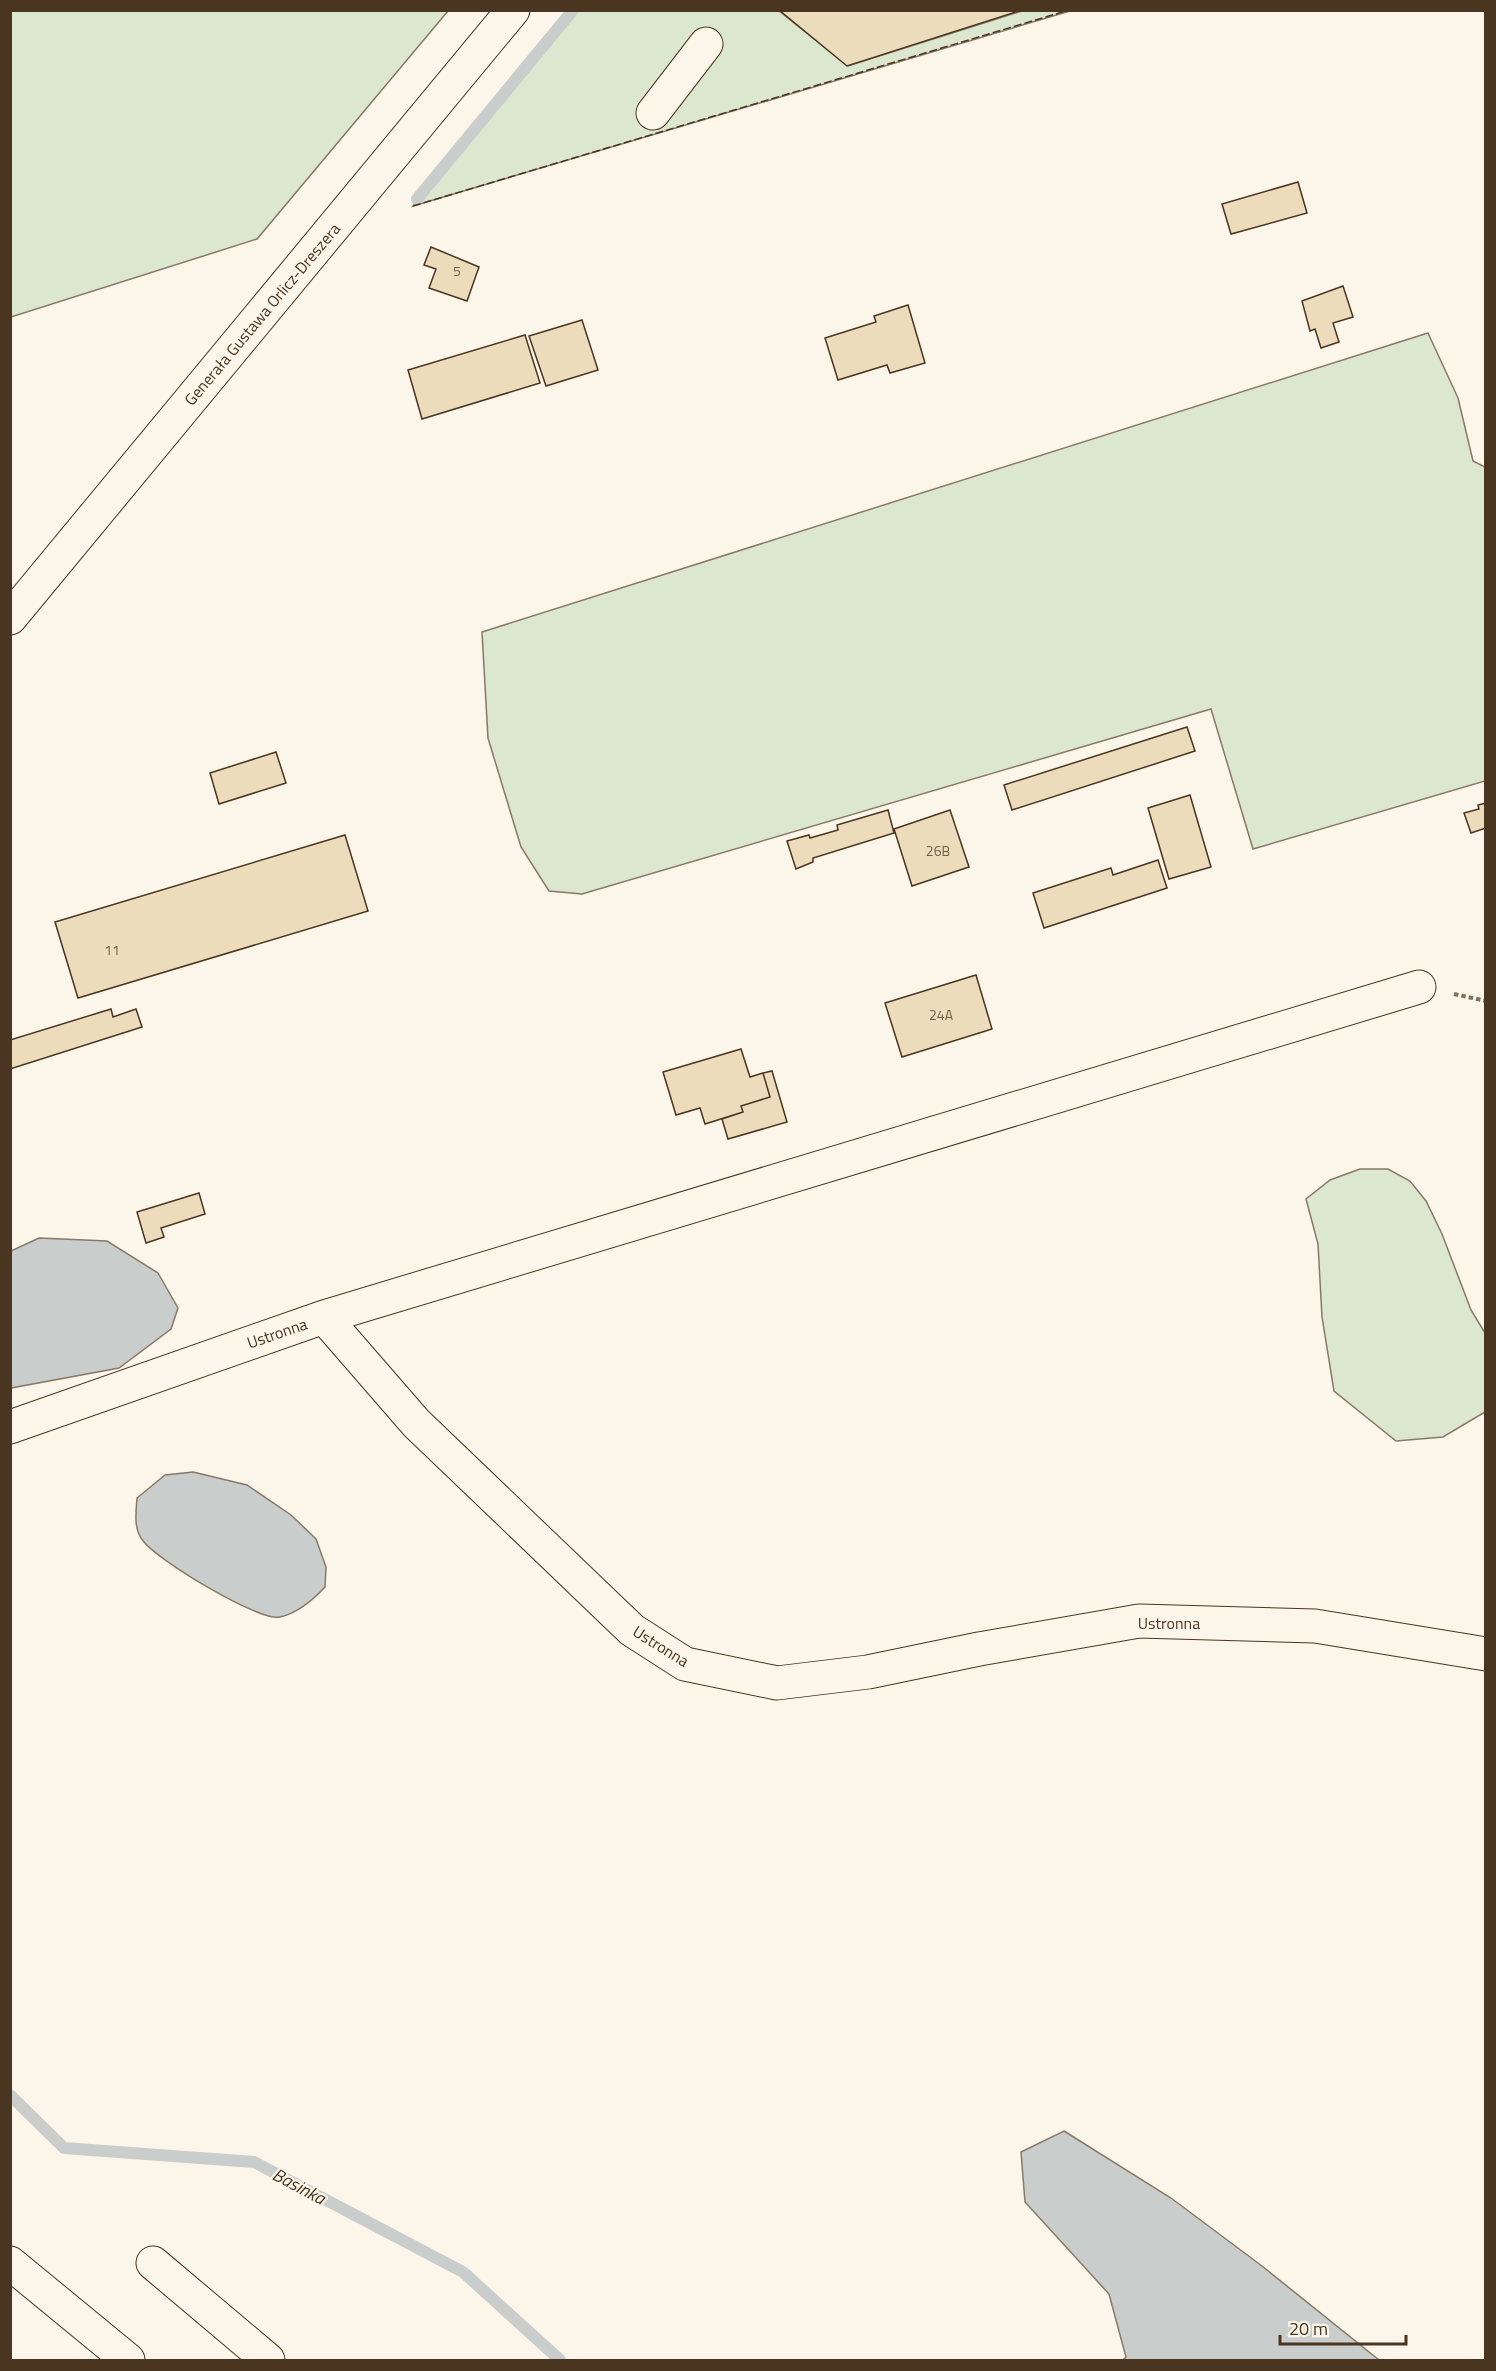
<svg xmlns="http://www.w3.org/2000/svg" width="1496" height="2371" viewBox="0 0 1496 2371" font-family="'Titillium Web',sans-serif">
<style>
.green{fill:#dce7d0;stroke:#887966;stroke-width:1.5}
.water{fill:#c9cecd;stroke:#887966;stroke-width:1.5}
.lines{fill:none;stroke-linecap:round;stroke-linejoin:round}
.stream{stroke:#c9cecd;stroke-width:12}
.building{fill:#ecdcbc;stroke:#4a3520;stroke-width:1.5}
.minor-casing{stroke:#4a3520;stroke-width:35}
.major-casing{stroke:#4a3520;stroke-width:35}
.path{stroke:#7f6f5c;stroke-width:4;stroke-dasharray:4.5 3;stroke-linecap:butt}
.minor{stroke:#fbf6e9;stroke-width:33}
.major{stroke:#fbf6e9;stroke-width:33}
.fence{stroke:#4a3520;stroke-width:1.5;stroke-dasharray:8 3;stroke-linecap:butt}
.labels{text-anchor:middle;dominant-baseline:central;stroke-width:4.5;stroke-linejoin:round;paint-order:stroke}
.number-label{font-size:14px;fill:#725f47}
.street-label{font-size:16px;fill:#4a3520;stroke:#fbf6e9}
.water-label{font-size:18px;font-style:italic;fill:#4a3520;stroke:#fbf6e9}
</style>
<rect width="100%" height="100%" fill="#fbf6e9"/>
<path class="green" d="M11 10H448V11L257 239 11 317Z
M573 11H779L848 66 1022 11H1070L413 206Z
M1428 333 1458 398 1473 461 1485 467V781L1253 849 1211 709 582 894 549 891 521 847 488 738 482 632Z
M1360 1169H1388L1410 1181 1426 1201 1442 1234 1471 1310 1485 1333V1412L1443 1437 1396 1441 1334 1391 1322 1317 1318 1244 1306 1199 1330 1180Z"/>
<path class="water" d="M39 1238 107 1241 158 1273 178 1308 171 1329 119 1368 11 1388V1251Z
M193 1472 247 1485 291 1515 316 1539 326 1567 325 1587C312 1601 298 1613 280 1617 259 1622 158 1560 144 1542 133 1530 136 1513 137 1498L165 1475Z
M1064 2131 1171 2198 1262 2266 1379 2360H1123L1126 2357 1109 2294 1025 2202 1021 2152Z"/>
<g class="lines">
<path class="stream" d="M417 199 573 10
M10 2095 64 2148 254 2162 463 2272 560 2360"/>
</g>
<path class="building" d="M779 10H1022L847 66Z
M1298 182 1307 213 1231 234 1222 204Z
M431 247 479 267 467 301 429 288 436 269 424 265Z
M1343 286 1353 317 1333 323 1339 342 1321 348 1315 329 1310 331 1302 301Z
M908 305 925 363 890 373 887 365 838 380 825 338 876 322 874 316Z
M582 320 598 370 546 386 529 336Z
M525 335 540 383 422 419 408 370Z
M1187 727 1195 751 1012 810 1004 785Z
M276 752 286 783 219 804 210 773Z
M1190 795 1211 867 1169 879 1148 808Z
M1486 803V828L1471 833 1464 813 1479 809 1478 805Z
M888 810 894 833 813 858V862L796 869 787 841 809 835 810 838 838 830 837 825Z
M950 810 969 867 912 886 894 829Z
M345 835 368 911 78 998 55 922Z
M1158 860 1167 888 1044 928 1033 893 1111 868 1113 875Z
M976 975 992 1029 902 1057 885 1003Z
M111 1009 113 1017 136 1009 142 1027 10 1069V1040Z
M741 1049 750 1077 763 1073 770 1097 741 1106 743 1112 705 1124 700 1108 676 1115 663 1072Z
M772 1071 787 1122 728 1139 722 1119 743 1112 741 1106 770 1097 763 1073Z
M199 1193 205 1214 161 1228 164 1237 146 1243 137 1212Z"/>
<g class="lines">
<defs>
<path id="minor" d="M653 113 706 44
M324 1317 1419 987
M10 1427 324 1317 416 1423 632 1630 685 1664 777 1683 868 1672 979 1649 1139 1621 1315 1626 1486 1654
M153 2263 268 2360"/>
<path id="major" d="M10 618 513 10
M10 2263 128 2360"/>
</defs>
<use href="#minor" class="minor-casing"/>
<use href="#major" class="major-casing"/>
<path class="path" d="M1454 994 1486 1001"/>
<use href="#minor" class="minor"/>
<use href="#major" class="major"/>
<path class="fence" d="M413 206 1069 10"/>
</g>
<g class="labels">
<g class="number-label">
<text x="457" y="270">5</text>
<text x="938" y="850">26B</text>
<text x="112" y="949">11</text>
<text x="941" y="1014">24A</text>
</g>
<g class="street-label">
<text transform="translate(262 314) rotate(-50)">Generała Gustawa Orlicz-Dreszera</text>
<text transform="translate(277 1333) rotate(-19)">Ustronna</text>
<text x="1169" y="1623">Ustronna</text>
<text transform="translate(661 1646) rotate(32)">Ustronna</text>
</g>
<g class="water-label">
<text transform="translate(299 2186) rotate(28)">Basinka</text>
</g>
</g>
<rect width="1496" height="2371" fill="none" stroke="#4a3520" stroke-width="24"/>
<path d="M1280 2335v9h126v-9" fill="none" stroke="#4a3520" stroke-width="3"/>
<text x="1289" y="2335" font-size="18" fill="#4a3520" stroke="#fbf6e9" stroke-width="4.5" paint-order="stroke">20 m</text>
</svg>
